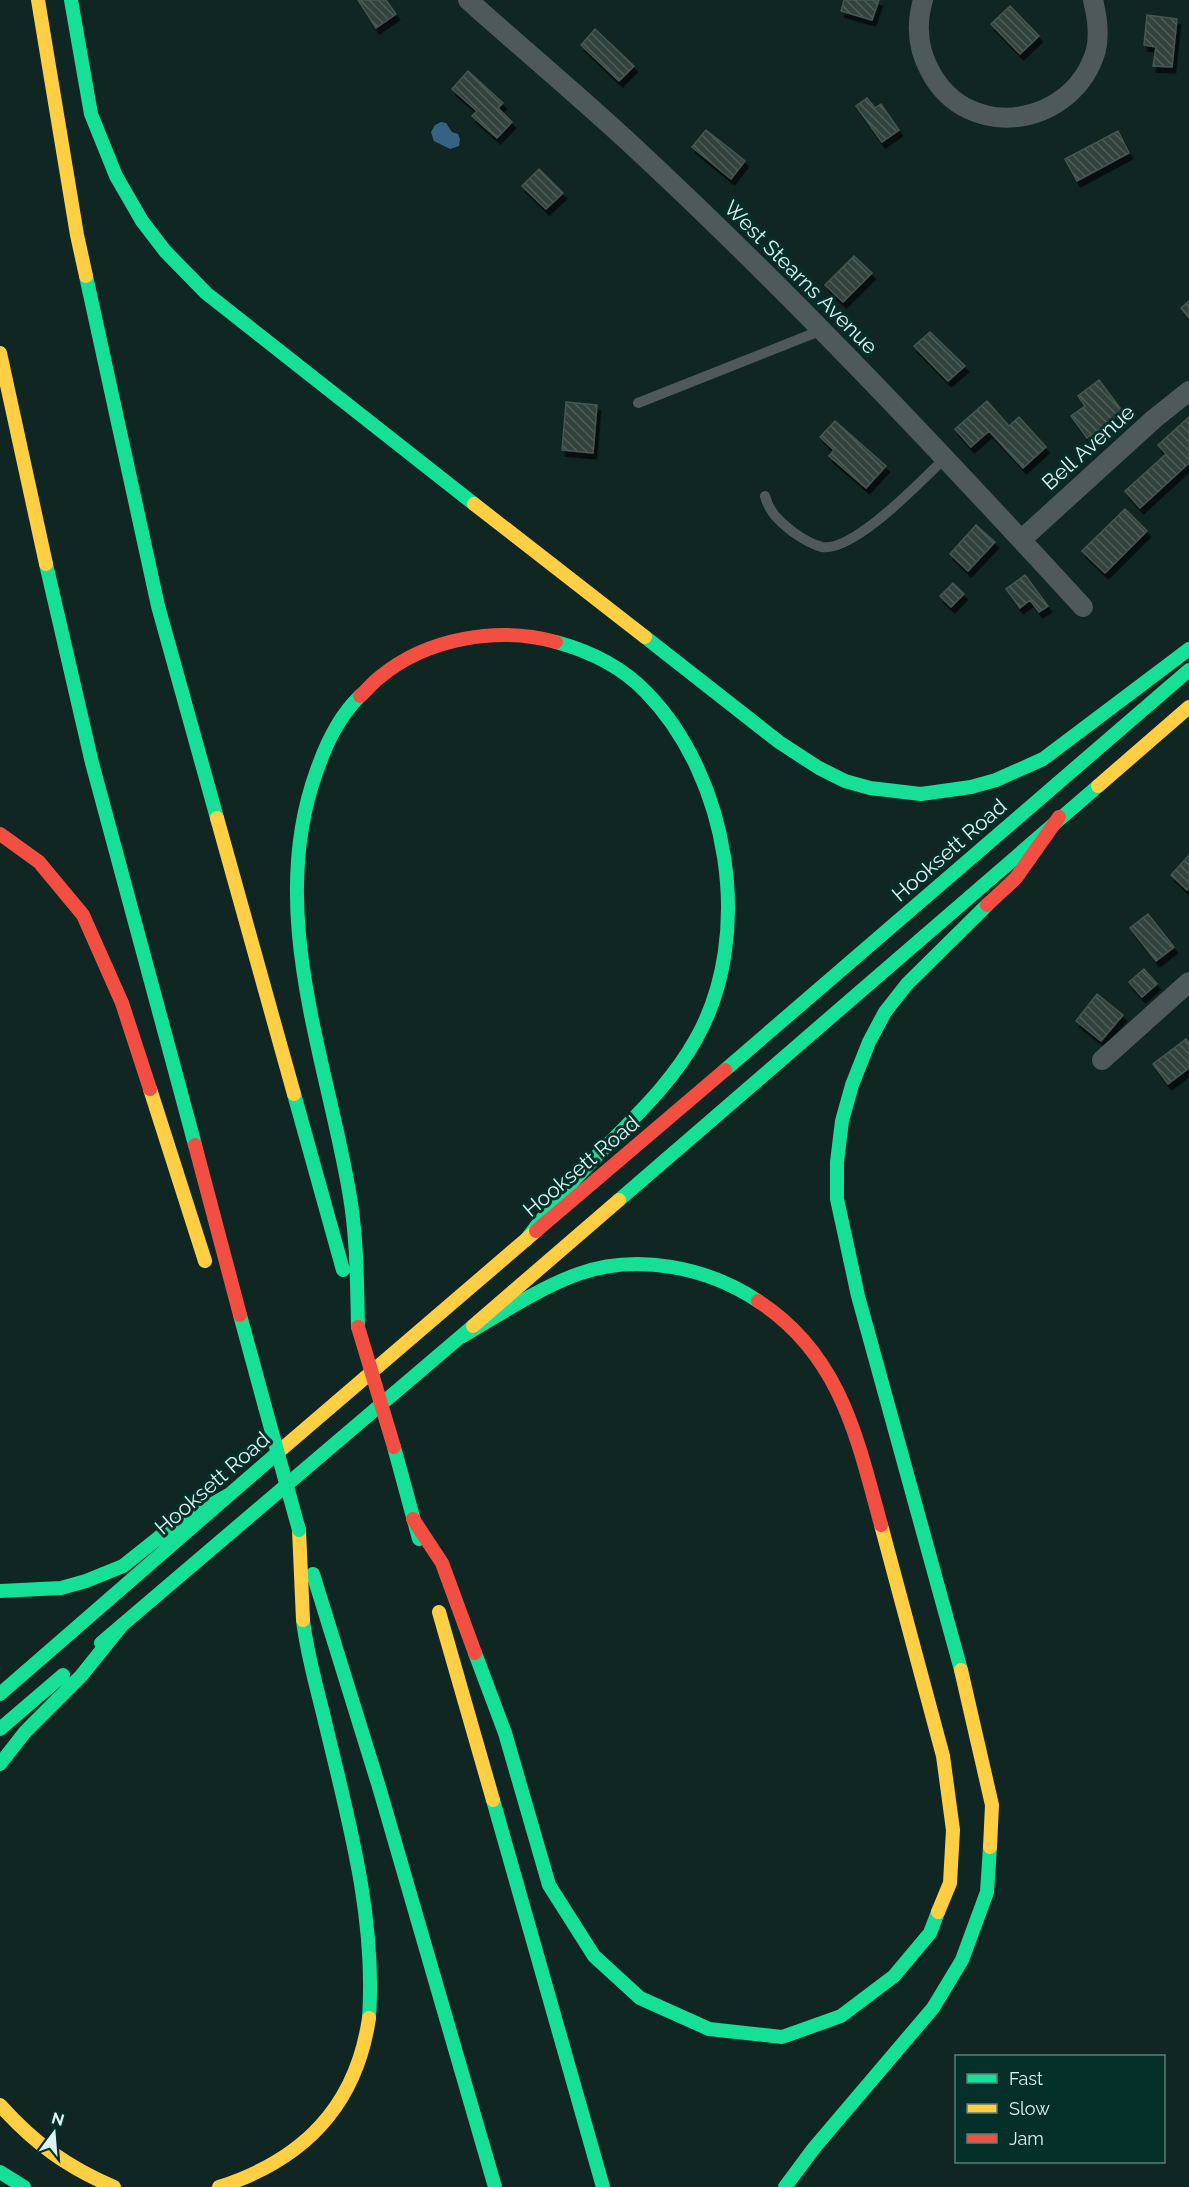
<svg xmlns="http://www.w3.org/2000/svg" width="1189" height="2187" viewBox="0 0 1189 2187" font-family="Raleway,sans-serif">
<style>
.water{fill:#376283}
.building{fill:url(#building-back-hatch);stroke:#465651;stroke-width:1.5;filter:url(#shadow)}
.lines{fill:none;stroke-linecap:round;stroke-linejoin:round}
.lane{stroke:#4d595b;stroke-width:10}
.street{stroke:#4d595b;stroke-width:20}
.fast{stroke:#16e098;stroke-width:14}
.slow{stroke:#ffcf43;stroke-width:14}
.jam{stroke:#f24e42;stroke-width:14}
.fast-bridge{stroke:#16e098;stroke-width:14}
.jam-bridge{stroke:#f24e42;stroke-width:14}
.labels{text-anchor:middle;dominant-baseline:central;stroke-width:6;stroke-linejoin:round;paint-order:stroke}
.street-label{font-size:21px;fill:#dff4f0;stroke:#05302a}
</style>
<defs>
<pattern id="building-back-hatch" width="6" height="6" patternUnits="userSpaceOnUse" patternTransform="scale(1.5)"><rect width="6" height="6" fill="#32423d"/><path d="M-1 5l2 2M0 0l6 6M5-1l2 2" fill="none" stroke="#4f5e59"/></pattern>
<filter id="shadow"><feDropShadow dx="3.5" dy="6" stdDeviation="0" flood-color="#0009"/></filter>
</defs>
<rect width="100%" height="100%" fill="#0f2623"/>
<path class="water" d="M441 122 446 123 452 132 458 134 460 139 459 146 450 149 434 141 431 132 435 125Z"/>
<path class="building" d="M358 0H386L396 14 376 28Z
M844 0H879L872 20 841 11Z
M1010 6 1039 36 1020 54 991 24Z
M1147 15 1177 19 1172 67 1153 66 1156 47 1144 45Z
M595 29 634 66 619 81 581 45Z
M468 71 503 103 498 108 512 122 497 138 472 116 477 111 452 89Z
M867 98 875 108 881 104 899 130 882 142 856 106Z
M706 130 745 161 731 179 692 147Z
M1118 131 1129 153 1077 181 1065 159Z
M539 169 563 193 546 209 522 186Z
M854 256 872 273 843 302 825 285Z
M1189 301V318L1181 308Z
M930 332 965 366 948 381 914 346Z
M1099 380 1123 412 1087 438 1071 416 1085 406 1078 396Z
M987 401 1009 426 1019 417 1046 447 1023 468 989 431 971 447 955 429Z
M566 402 597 405 593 453 562 450Z
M1189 417V463L1140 508 1125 491 1166 454 1158 445Z
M835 421 886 466 866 488 829 456 834 450 820 437Z
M1125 509 1147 531 1105 573 1082 551Z
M976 525 995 542 968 571 950 554Z
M1025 575 1048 606 1039 612 1030 600 1020 608 1006 589Z
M953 583 964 594 951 607 940 596Z
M1189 855V888L1187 890 1171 875Z
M1148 914 1174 947 1156 961 1130 928Z
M1144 969 1157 984 1142 997 1129 982Z
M1097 994 1123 1015 1101 1041 1076 1021Z
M1186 1039 1189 1043V1068L1168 1084 1153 1064Z"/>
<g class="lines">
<path class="lane" d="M638 403 822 330
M765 496C769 512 780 522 793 532 800 537 813 545 822 547 854 552 921 481 944 459"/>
<path class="street" d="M468 0C523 49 580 97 634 147 791 293 938 449 1083 607
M923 0C916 24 918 49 930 71 968 144 1074 127 1096 50 1100 33 1097 16 1093 0
M1021 540 1154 419 1189 391
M1102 1060 1189 982"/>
<path class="fast" d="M71 0 91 114 116 176 142 221 165 251 206 293 474 504
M86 276 158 606 217 818
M46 564 92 763 195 1145
M645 637 779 742 819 768 845 781 870 788 921 794 971 787 996 780 1043 759 1189 649
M725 1070 1189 670
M294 1094 343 1270
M619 1200 1098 786
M526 1240C547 1212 568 1185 593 1160 629 1122 670 1086 696 1039 755 935 729 777 646 692 622 667 589 651 556 642
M240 1315 265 1407
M358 1327C357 1281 357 1236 349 1191 325 1053 266 909 317 770 326 744 340 715 360 696
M461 1337C499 1315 537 1289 578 1274 637 1253 707 1267 758 1301
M394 1447 419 1539
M313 1574 379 1787 495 2187
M0 1591 61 1588 86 1581 123 1566 172 1527 230 1494
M303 1620C307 1656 318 1691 326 1726 349 1822 376 1919 369 2018
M101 1643 473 1326
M475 1653 505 1733 549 1885 594 1956 640 1998 709 2029 782 2037 841 2016 894 1976 930 1933 938 1912
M961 1670 858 1296 837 1199V1162L842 1121 852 1085 869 1042 885 1012 907 984 987 905
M0 1694 283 1448
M0 1729 63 1675
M0 1764 25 1732 81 1676 122 1625
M493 1800 603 2187
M0 2172 24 2187
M785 2187 814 2148 933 2008 962 1960 987 1892 990 1847"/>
<path class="slow" d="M38 0 77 235 86 276
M0 353 46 564
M474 504 645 637
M1098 786 1189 707
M217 818 294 1094
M150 1089 205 1261
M473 1326 619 1200
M283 1448 536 1231
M881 1525 943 1756 953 1830 950 1883 938 1912
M299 1530 303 1620
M439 1612 493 1800
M961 1670 992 1805 990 1847
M0 2105C34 2143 67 2167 114 2187
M219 2187C303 2160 356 2107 369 2018"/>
<path class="jam" d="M360 696C367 690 373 682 380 677 427 638 498 626 556 642
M0 834 39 862 83 915 122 1003 150 1089
M987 905 1016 878 1059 817
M195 1145 240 1315
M536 1231 725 1070
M758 1301C840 1354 857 1437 881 1525
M413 1519 442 1563 475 1653"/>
<path class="fast-bridge" d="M265 1407 299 1530"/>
<path class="jam-bridge" d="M358 1327 394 1447"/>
</g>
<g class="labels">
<g class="street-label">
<text transform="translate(801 277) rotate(45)">West Stearns Avenue</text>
<text transform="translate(1088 447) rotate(-42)">Bell Avenue</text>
<text transform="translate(949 850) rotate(-41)">Hooksett Road</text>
<text transform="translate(581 1166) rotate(-40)">Hooksett Road</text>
<text transform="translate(212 1483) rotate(-41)">Hooksett Road</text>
</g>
</g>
<rect x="955" y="2055" width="210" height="108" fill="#05302a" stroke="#5c7e79" stroke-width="1.5"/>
<rect x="967" y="2074" width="30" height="9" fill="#16e098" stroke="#5c7e79" stroke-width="1.5"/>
<text x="1009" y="2085" font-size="18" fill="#dff4f0">Fast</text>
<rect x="967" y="2104" width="30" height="9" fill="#ffcf43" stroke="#5c7e79" stroke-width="1.5"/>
<text x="1009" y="2115" font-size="18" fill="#dff4f0">Slow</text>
<rect x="967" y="2134" width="30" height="9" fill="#f24e42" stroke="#5c7e79" stroke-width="1.5"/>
<text x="1009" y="2145" font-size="18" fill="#dff4f0">Jam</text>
<g transform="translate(54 2133) rotate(16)" stroke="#05302a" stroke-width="4.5" paint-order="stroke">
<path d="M0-4.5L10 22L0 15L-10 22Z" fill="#dff4f0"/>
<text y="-9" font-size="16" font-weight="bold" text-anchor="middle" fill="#dff4f0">N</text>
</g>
</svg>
